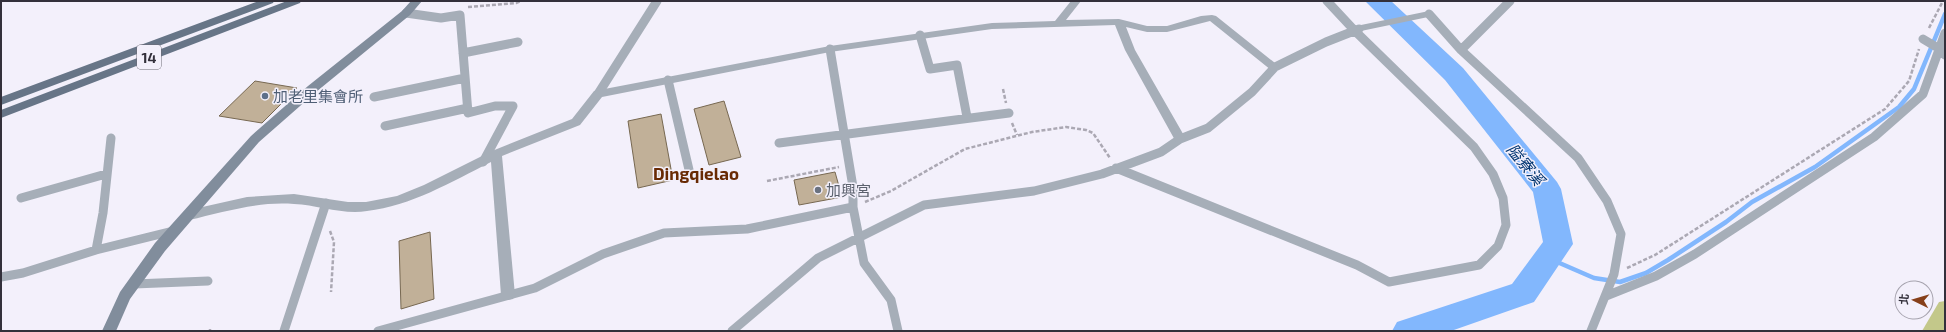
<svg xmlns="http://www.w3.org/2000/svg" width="1946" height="332" viewBox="0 0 1946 332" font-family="'Exo 2','Noto Sans TC',sans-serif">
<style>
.green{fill:#c3c88a}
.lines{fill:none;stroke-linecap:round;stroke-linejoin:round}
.stream{stroke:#82b7fd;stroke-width:4.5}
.river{fill:#82b7fd;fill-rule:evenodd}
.building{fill:#c1b098;stroke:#776851}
.path{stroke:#aba8b3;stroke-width:2.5;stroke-dasharray:4 2;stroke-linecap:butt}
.lane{stroke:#a6aeb8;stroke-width:9}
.street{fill:#a6aeb8;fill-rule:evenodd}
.secondary{fill:#818d9c;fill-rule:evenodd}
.primary{fill:#677587;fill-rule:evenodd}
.service-dot{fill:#5c6f8a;stroke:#f3f0fb;stroke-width:1.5}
.worship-dot{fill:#6b7280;stroke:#f3f0fb;stroke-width:1.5}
.labels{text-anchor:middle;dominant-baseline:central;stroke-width:3;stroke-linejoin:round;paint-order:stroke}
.shield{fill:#f3f0fb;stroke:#6d6a75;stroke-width:1}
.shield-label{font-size:14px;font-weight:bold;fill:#33303b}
.service-label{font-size:15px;fill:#4e5e75;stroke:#f3f0fb;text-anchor:start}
.worship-label{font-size:15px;fill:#5b616d;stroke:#f3f0fb;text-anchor:start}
.water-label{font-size:16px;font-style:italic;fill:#003571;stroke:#f3f0fb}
.quarter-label{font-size:17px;font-weight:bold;fill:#682a04;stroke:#f3f0fb}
</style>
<rect width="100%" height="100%" fill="#f3f0fb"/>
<path class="green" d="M1945 301V331H1922L1939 302Z"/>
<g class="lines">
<path class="stream" d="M1548 258 1594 278 1620 282 1646 273 1668 260 1726 222 1752 202 1815 167 1899 107 1914 89 1945 14"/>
<path class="river" d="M1365 1H1391L1463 68 1557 182 1561 189 1573 244 1534 302 1451 331H1392L1397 322 1512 284 1543 242 1533 192 1445 80Z"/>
</g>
<path class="building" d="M255 81 297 88 262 123 219 116Z
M724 101 741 157 709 165 694 109Z
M661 114 673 180 638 188 628 121Z
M835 172 842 197 799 205 794 180Z
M430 232 434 299 401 309 399 241Z"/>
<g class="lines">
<path class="path" d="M468 7 516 3 521 1
M1929 28 1943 1
M1003 89 1006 103
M1012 123 1017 135
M767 181 839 167
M865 202 891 191 965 149 1032 132 1066 127 1086 130 1093 133 1110 158
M330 231 334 242 331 292
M1627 268 1655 255 1885 109 1909 81 1919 49
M210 329V331"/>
<path class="lane" d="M406 13 441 18 460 15 468 113 495 106H513L483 162
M1429 14 1461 50 1578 158 1607 201 1621 234 1614 274 1591 331
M920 35 930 69 957 65 967 117
M1923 39 1938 48 1945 55
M830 49 853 187V207L864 263 891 300 898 331
M1461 50 1510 1
M463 53 518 42
M668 80 690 174
M598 94 657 1
M374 97 465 78
M385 126 468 108
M779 143 1009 113
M1116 168 1357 265 1389 282 1479 265 1498 246 1506 225 1503 198 1493 174 1474 147 1355 31 1327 1
M21 198 106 174
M96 250 103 213 111 138
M1 277 23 273 96 250 173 231
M134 284 208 281
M1606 296 1656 276 1695 254 1874 137 1923 94 1945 33
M284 331 326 203
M378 331 535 288 603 254 664 233 747 229 853 207
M732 331 818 258 924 205 1034 191 1102 174 1161 152 1180 139 1208 128 1252 92 1275 67 1326 42 1359 29"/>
<path class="street" d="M1071 1H1081L1066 20 1119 19 1147 26H1167L1201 16 1212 15 1216 16 1280 67 1279 70H1271L1210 21 1167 32H1147L1126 27 1135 50 1186 139 1184 142H1176L1125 50 1115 25 992 29 830 52 602 97 580 125 502 156 515 295 513 299 508 300 503 299 501 295 491 162C451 182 411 206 367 211 343 215 318 205 294 204 259 201 223 212 189 220L185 218 183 215 185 212 189 210 247 197 294 194 348 202H366L397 196 424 185 492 151 572 119 594 91 830 46 992 23 1055 21Z
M1429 11 1434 14 1433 16 1361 31 1356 28 1361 25Z"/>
<path class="secondary" d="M411 1H422L410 15 316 92 259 142 165 251 130 299 116 331H102L120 292 155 243 251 136 308 86 402 11Z"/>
<path class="primary" d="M259 1H274L273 3 1 105V97Z
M287 1H301L300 3 1 118V110Z"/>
</g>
<circle class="service-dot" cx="265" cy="96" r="4"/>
<circle class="worship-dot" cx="818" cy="190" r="4"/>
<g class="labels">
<rect class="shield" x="137" y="45" width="24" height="24" rx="3"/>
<g class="shield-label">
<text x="149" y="57">14</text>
</g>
<g class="service-label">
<text x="273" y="96">加老里集會所</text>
</g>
<g class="worship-label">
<text x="826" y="190">加興宮</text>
</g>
<g class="water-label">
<text transform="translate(1526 164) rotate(51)">隘寮溪</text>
</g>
<g class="quarter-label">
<text x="696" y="173">Dingqielao</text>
</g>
</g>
<rect width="1946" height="332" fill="none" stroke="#33303b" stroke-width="4"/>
<g transform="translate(1914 300) rotate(275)"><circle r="19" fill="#f3f0fb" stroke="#a6a3ae"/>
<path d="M0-3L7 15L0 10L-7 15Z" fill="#863f1a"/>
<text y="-6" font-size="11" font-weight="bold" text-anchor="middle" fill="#33303b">北</text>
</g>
</svg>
